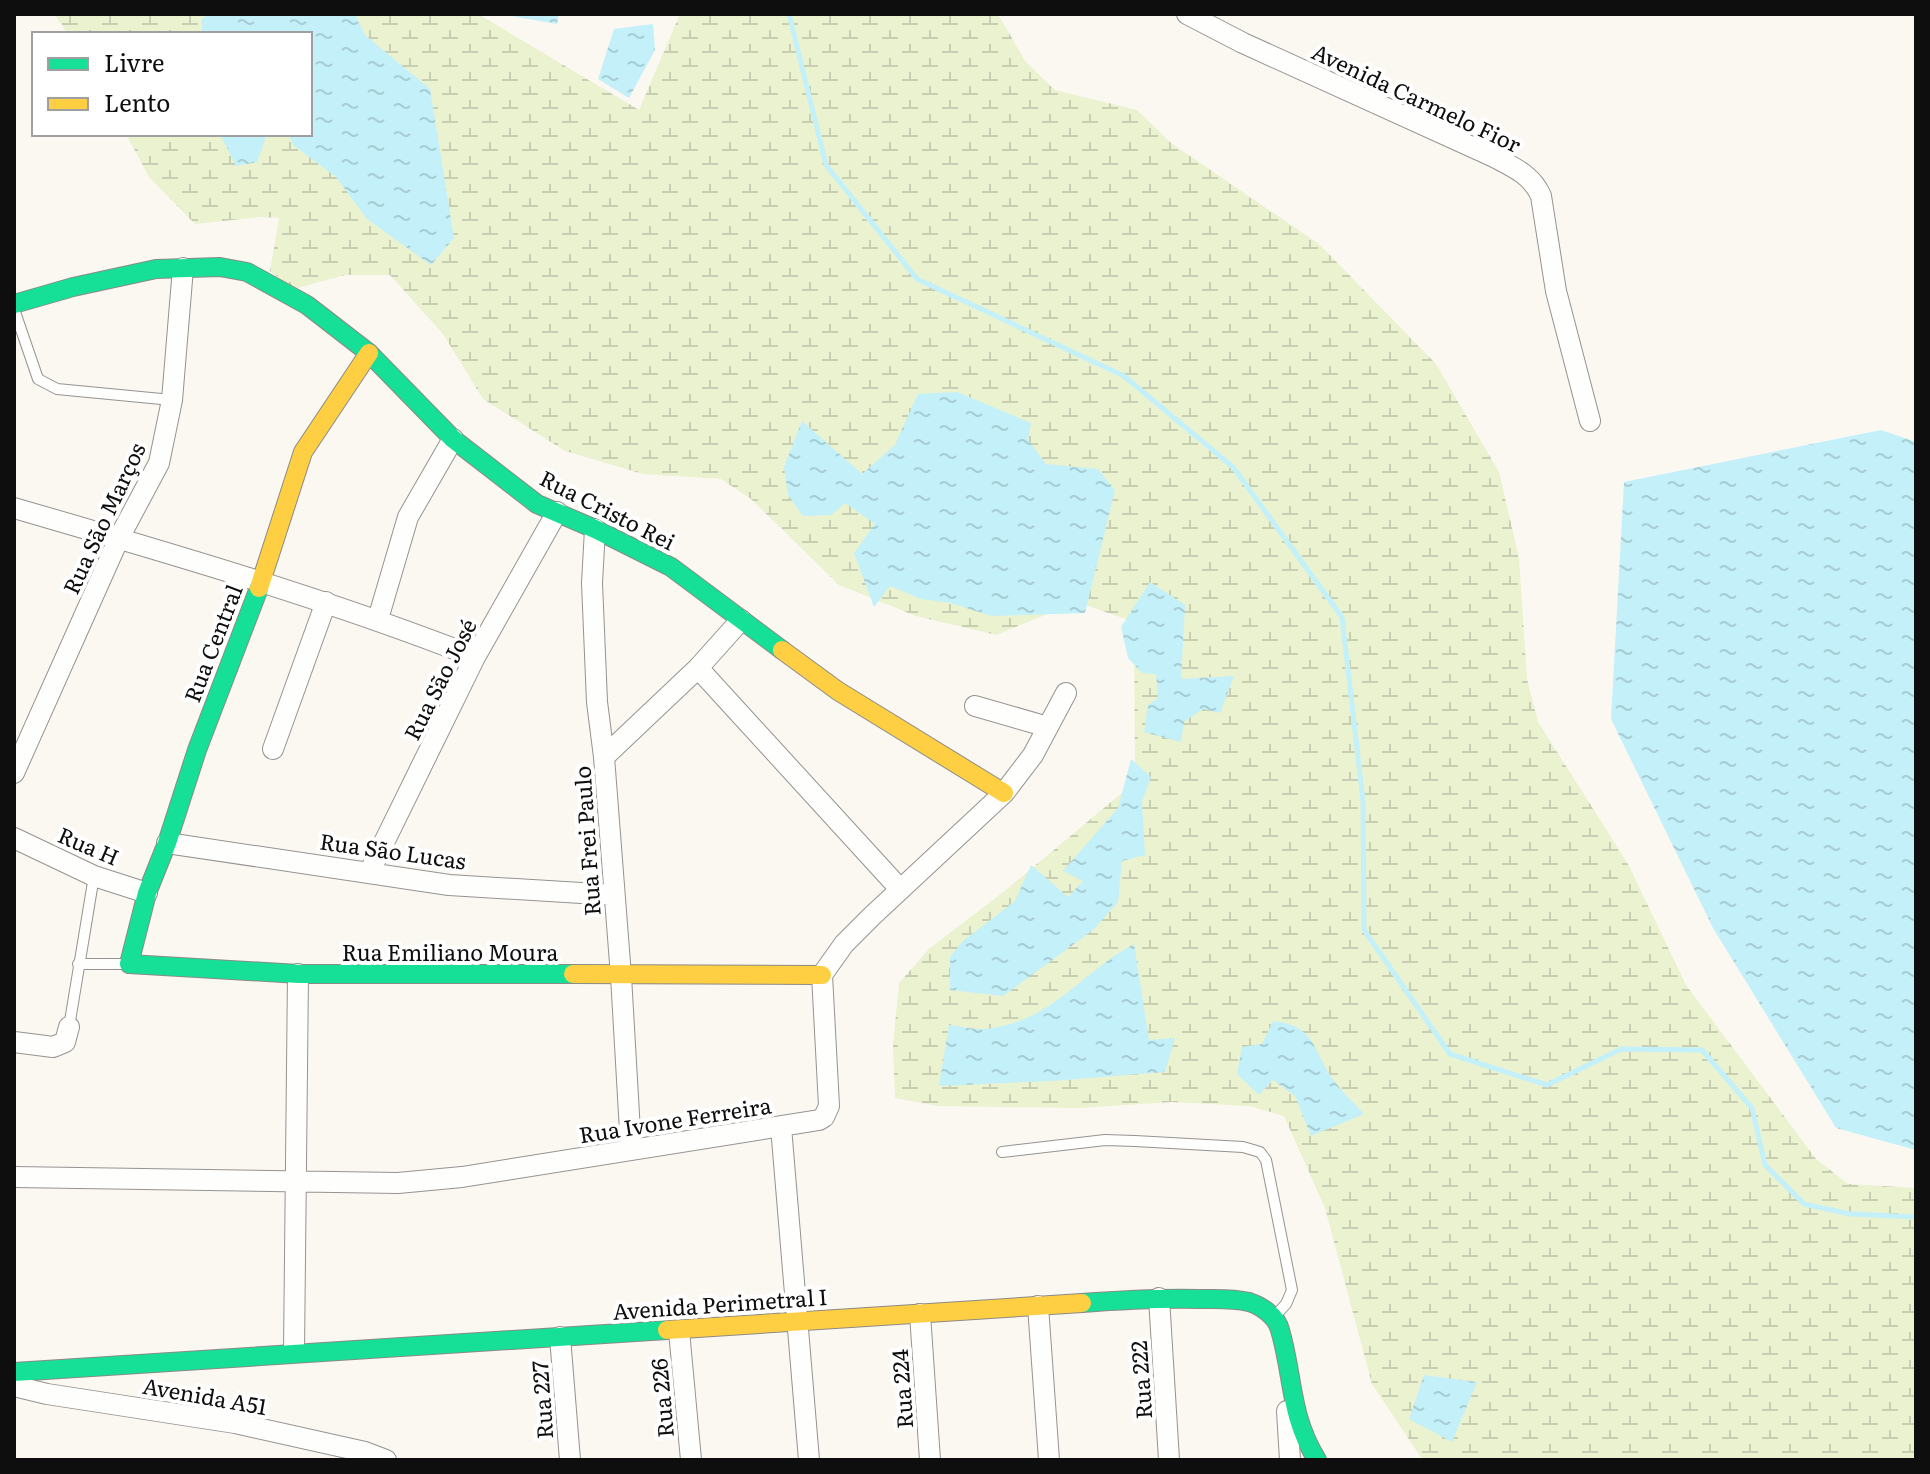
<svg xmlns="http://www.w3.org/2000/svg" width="1930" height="1474" viewBox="0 0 1930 1474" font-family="Literata,serif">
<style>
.wetland{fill:url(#wetland-marsh)}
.water{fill:url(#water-ripples)}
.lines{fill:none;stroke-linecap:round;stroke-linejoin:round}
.stream{stroke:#c4f0f9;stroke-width:5}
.lane-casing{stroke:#959391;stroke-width:12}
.street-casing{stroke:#959391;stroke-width:22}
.fast-casing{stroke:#8b8a87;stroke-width:20}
.slow-casing{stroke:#8b8a87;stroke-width:20}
.lane{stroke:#fefefd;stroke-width:10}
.street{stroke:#fefefd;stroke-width:20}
.fast{stroke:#16e098;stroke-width:18}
.slow{stroke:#ffcf43;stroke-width:18}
.labels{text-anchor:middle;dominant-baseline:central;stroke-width:8;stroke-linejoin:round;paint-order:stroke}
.street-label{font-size:22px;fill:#0e0e0e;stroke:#fff}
</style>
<defs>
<pattern id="wetland-marsh" width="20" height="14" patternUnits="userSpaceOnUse" patternTransform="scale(2)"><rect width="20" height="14" fill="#eaf2d0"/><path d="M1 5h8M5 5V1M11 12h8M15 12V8" fill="none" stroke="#c8ceb1"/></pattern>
<pattern id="water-ripples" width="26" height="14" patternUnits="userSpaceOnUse" patternTransform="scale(2)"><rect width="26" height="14" fill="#c4f0f9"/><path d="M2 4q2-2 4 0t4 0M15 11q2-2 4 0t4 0" fill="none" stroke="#a7cdd4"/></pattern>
</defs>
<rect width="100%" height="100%" fill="#fbf8f2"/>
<path class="wetland" d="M54 14H478L639 110 680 14H998L1025 61 1055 90 1137 110 1171 143 1319 244 1436 364 1499 472 1519 558 1527 679 1538 722 1628 864 1686 985 1816 1159 1848 1184 1916 1188V1460H1426L1422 1459 1372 1384 1325 1208 1284 1116 1249 1106 1172 1102 1080 1108 938 1106 895 1098 893 1045 899 983 929 949 1007 889 1135 782 1134 622 1077 602 996 635 916 616 839 585 751 499 721 479 643 474 565 451 483 399 443 334 390 275H345L294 289 270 271 279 218 260 217 195 224 149 177 126 134H310V34H68Z"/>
<path class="water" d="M209 14H355L365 35 430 89 454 238 431 265 367 219 336 177 293 145 289 134H310V34H202V19Z
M500 14H559L557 24Z
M653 24 655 50 629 98 598 79 614 29Z
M220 134H267L257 162 236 166Z
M957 392 1031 423 1028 440 1046 464 1098 469 1115 490 1085 613 991 616 951 603 921 599 890 586 874 607 854 553 875 524 845 503 831 515 803 516 788 495 784 467 802 421 862 474 895 445 918 394Z
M1881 430 1916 442V1150L1836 1128 1713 928 1611 719 1624 482Z
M1150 582 1185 605 1181 679 1234 676 1220 713 1203 709 1184 722 1181 742 1144 732 1148 705 1158 698 1156 674 1142 673 1128 658 1121 627Z
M1131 759 1151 777 1142 801 1145 855 1122 861 1118 902 1093 930 1003 996 950 990V957L963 941 1015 901 1031 865 1068 897 1083 881 1063 871 1118 808Z
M1134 944 1149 1040 1175 1038 1165 1072 1051 1081 939 1086 949 1025C961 1026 974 1030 986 1029 1052 1022 1080 973 1134 944Z
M1273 1021C1313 1025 1312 1046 1330 1075 1339 1089 1353 1102 1364 1114L1311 1136 1295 1096 1273 1080 1259 1095 1237 1074 1242 1047 1262 1044Z
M1424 1375 1477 1382 1452 1442 1409 1419Z"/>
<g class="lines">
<path class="stream" d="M789 14 826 165 917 279 1124 376 1233 467 1342 617 1363 801 1364 930 1450 1054 1547 1085 1621 1049 1702 1050 1752 1108 1765 1165 1804 1204 1850 1214 1916 1217"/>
<defs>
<path id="lane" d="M14 309 38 379 57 389 172 400
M78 964H128
M69 1027 94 876
M1002 1152 1105 1140 1135 1141 1243 1147 1260 1152 1266 1160 1292 1290 1286 1304 1275 1316"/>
<path id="street" d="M1187 14 1243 43 1494 157C1513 167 1532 175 1541 196L1556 291 1590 421
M14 508C169 553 324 598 475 657
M595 529 592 583 597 702 604 757 621 976 631 1149
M378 619 408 517 453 439
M698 668 900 889
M975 706 1048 727
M273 749 326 602
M604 757 698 668 741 620
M14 773 119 538 159 463 172 400 183 268
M14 838 94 876 147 893
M167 843 449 885 614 895
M370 871 475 657 557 512
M14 1042 53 1047 65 1042 69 1027
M781 1127 809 1460
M14 1177 398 1183 462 1177 819 1120 824 1117 829 1106 822 975 844 944 872 916 1004 793 1033 755 1066 693
M1159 1298 1169 1460
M1038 1306 1049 1460
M920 1314 930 1460
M679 1331 691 1460
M560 1337 570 1460
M294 1352 298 974
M14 1386 47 1394 235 1423 365 1452 386 1460
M1287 1411 1290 1460"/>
<path id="fast" d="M14 304 73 287 156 269 220 267 247 272 307 305 369 353 453 439 537 504 595 529 671 567 782 650
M259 588 197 750 167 843 147 893 129 964 299 974H573
M1082 1303C1122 1300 1160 1298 1200 1299 1216 1299 1233 1298 1249 1302 1262 1306 1277 1317 1280 1330 1294 1378 1289 1414 1317 1460
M14 1372 667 1330"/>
<path id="slow" d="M259 588 303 452 369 353
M782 650 838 691 1004 793
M573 974 822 975
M667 1330 1082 1303"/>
</defs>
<use href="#lane" class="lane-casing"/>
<use href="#street" class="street-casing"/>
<use href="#fast" class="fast-casing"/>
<use href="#slow" class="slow-casing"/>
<use href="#lane" class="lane"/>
<use href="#street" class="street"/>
<use href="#fast" class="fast"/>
<use href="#slow" class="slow"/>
</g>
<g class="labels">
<g class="street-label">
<text transform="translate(1417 97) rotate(25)">Avenida Carmelo Fior</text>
<text transform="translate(608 509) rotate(27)">Rua Cristo Rei</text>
<text transform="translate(103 518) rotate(-65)">Rua São Marços</text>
<text transform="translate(212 643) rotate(-69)">Rua Central</text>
<text transform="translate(439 679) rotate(-63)">Rua São José</text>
<text transform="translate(586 841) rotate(-94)">Rua Frei Paulo</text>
<text transform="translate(89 845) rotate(23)">Rua H</text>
<text transform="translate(393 850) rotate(8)">Rua São Lucas</text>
<text x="450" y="951">Rua Emiliano Moura</text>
<text transform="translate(675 1119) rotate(-9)">Rua Ivone Ferreira</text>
<text transform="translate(720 1303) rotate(-4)">Avenida Perimetral I</text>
<text transform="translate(1140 1380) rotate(-94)">Rua 222</text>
<text transform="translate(901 1389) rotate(-94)">Rua 224</text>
<text transform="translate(205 1395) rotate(10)">Avenida A51</text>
<text transform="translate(661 1398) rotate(-95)">Rua 226</text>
<text transform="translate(541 1400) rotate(-94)">Rua 227</text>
</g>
</g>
<rect width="1930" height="1474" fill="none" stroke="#0e0e0e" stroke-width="32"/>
<rect x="32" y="32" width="280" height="104" fill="#ffffff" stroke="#9f9f9f" stroke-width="2"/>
<rect x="48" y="58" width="40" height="12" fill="#16e098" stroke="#9f9f9f" stroke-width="2"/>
<text x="104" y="72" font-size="24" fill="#0e0e0e">Livre</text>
<rect x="48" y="98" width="40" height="12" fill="#ffcf43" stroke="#9f9f9f" stroke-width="2"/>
<text x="104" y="112" font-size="24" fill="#0e0e0e">Lento</text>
</svg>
